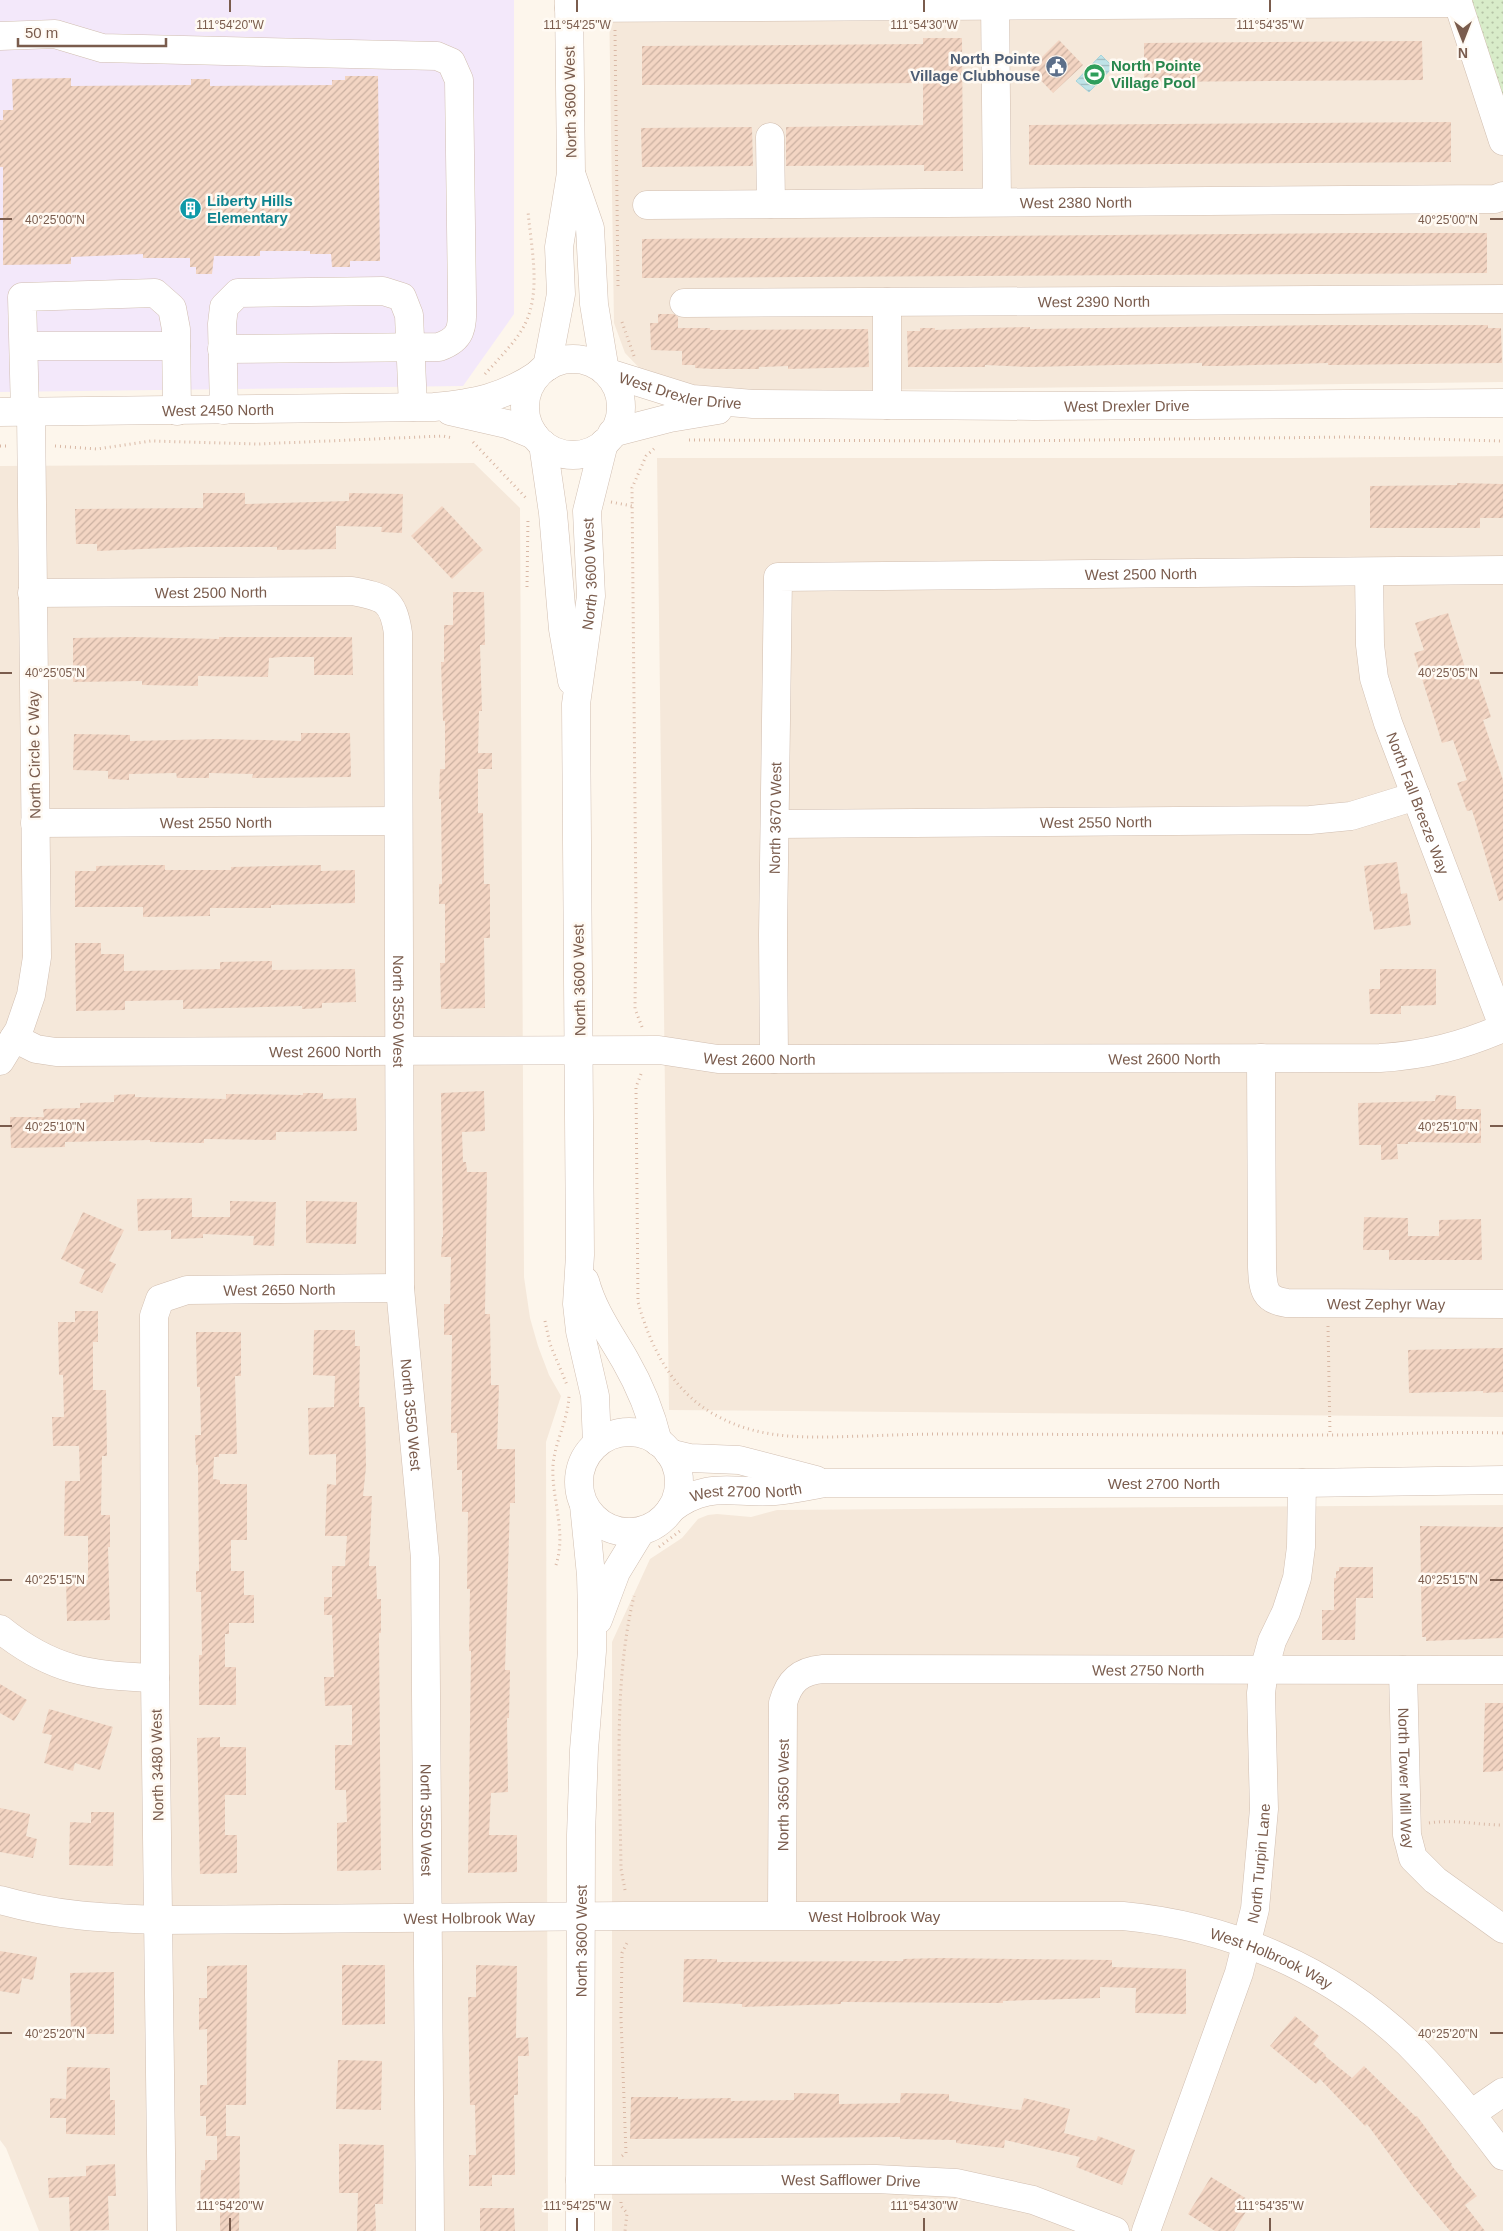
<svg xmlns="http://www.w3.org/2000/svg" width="1503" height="2231" viewBox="0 0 1503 2231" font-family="Arial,sans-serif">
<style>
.residential{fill:#f5e8da}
.education{fill:#f3e8fa}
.park{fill:url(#park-dots)}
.water{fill:url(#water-rules);stroke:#a5d3da}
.building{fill:url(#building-hatch)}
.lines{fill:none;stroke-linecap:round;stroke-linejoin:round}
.minor-casing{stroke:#d1beb0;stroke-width:29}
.path{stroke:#d9b8a5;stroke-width:3;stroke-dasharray:1 4;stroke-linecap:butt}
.minor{stroke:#fff;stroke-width:28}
.ticks{fill:none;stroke:#7a5c4d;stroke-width:2}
.labels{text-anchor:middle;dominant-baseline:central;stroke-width:5;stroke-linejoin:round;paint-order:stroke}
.service-label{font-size:15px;font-weight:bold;fill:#4e5e75;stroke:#fffaf3;text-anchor:end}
.leisure-label{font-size:15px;font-weight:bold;fill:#27864d;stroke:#fffaf3;text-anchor:start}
.street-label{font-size:15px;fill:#7a5c4d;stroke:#fffaf3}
.culture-label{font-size:15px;font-weight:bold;fill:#0d838f;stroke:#fffaf3;text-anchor:start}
.ticks-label{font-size:12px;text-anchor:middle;fill:#7a5c4d;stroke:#fffaf3;stroke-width:5;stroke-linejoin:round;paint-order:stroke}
</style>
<defs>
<pattern id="park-dots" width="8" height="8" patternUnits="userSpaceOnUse" patternTransform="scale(1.25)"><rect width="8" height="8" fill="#d8ecc9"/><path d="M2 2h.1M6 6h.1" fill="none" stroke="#b4c2a5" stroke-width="1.8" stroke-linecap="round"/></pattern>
<pattern id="water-rules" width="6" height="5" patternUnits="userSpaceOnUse" patternTransform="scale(1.25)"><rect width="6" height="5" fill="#bfe3e8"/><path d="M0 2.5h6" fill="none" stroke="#a0bbbe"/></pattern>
<pattern id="building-hatch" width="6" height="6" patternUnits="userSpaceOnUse" patternTransform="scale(1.25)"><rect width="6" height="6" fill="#f3d5c3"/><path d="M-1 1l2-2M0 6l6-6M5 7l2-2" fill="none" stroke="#cab0a1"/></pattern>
</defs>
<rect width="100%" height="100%" fill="#fdf6ec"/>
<path class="residential" d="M609 0H1503V382L704 392 649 378 625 353 614 323Z
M1503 456V1417L669 1410 657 458H1291Z
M474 463 520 508 524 1277 530 1318 538 1346 549 1375 561 1396 546 1442 548 2231H39L6 2148 0 2140V466Z
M1503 1505V2231H612V1642L650 1559 682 1538 698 1519 708 1515 717 1514 751 1517 777 1510Z"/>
<path class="education" d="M0 0H514V314L463 386 0 392Z"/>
<path class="park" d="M1471 0H1503V96Z"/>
<path class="water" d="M1101 55 1113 67 1089 92 1076 81Z"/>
<path class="building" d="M923 38H962L963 171H924V165L786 166V127L923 125V83L642 85V46L923 44Z
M1059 40 1083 65 1053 93 1030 69Z
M1422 41 1423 80 1144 82V43Z
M345 76H378L380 261H350V267H332L331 254H310V251H260V256H214L212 274H196V267H190V258H143V254L71 257V264L3 265V167H0V120H3V110H13L12 79 71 78V86L191 85V79H210V86L332 85V80H345Z
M1451 122V162L1029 165V125Z
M752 127 753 166 642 167 641 128Z
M1354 233H1487V273L642 278V239Z
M658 314H674L678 317V328H710V330L868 329 869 367 788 369V366L759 367V369H714L695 368V365H682V351L651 350 650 323H658Z
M1322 325H1488V328H1501L1502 363 1328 365V363L1222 366H1202V363L1030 367 985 365V367H908L907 331H920V328H935V330L984 328 1030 327V329Z
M1457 483 1503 484V518H1480V528H1370V486L1457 485Z
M203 493H245V504L349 501V493L403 494 402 533 381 532 382 527 336 526V549L277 550V547H189L97 551V544H76L75 509 203 508Z
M442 506 483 550 452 579 411 536Z
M453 592H484L485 645H480L482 711H479L478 753H492V769H478V813H483L484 884H490V938H484L485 1008 441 1009 440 963H445V904H439V884H442L441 799H439L440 769H445V721H443L441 662H444V625H453Z
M1448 613 1467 674 1476 671 1491 717 1483 720 1503 780V900L1499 901 1472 810 1467 811 1457 783 1467 780 1453 740 1442 743 1414 653 1424 650 1415 623Z
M132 637 219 639V637H352L353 675H314V657H281L269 658 268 677 198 676V686L142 685V681L73 682V638Z
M301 733H350L351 777 252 778 253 774 209 773V778H177L176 773 129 774V780L108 779V771L73 770 74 734 130 735V741L218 739 301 741Z
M1397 862 1401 894 1407 893 1411 925 1374 930 1372 911 1370 912 1364 866Z
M143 865H165V870H231V867L321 865V871L355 870V903L271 905V908H210V916L143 917V907H75V871H96V866Z
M75 943H101V954H124V971L220 969V962L272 961V970L355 969 356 1002 322 1003V1008L302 1009V1006L183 1009V1000L125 1001V1010L76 1011Z
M1380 969H1436V1005L1401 1006V1014H1370L1369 989H1380Z
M484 1091 485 1131 462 1132 463 1162H466L467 1172H487L485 1314H490L491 1385H499L497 1449H515V1503H510L505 1670H510L509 1718H507L508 1792 491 1793 489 1835H517V1872L468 1873 471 1651H469L470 1589H467L468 1512H462V1470H457V1433H451L452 1335H444V1304H450L451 1257H441L442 1237H443L441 1093Z
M303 1093H323V1099L356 1098 357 1131 276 1132V1140L204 1139V1143L150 1142V1140L65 1142V1147L11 1148 10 1117H44L43 1109 80 1108V1103L114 1102V1095L135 1094V1097L226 1099V1094L303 1095Z
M1436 1095 1456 1096V1109H1481V1143L1408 1142V1144H1397L1398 1159 1381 1160V1145H1359L1358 1103 1435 1101Z
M192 1198V1217H230V1201L276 1202 274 1246 253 1245 254 1236 203 1234V1238L171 1239V1230L138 1231 137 1199Z
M306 1201 357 1202 356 1244 306 1243Z
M83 1212 124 1230 109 1261 116 1264 102 1293 79 1283 85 1270 61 1259Z
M1364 1217 1408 1218V1236H1439V1220L1481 1219 1482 1260H1389V1250H1363Z
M75 1311H98V1342H93V1390H106L107 1456H102L101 1515H110V1547H108L110 1620 67 1621 66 1580H88V1536H64L65 1481H80L79 1446H53L52 1417H64L63 1375H59L58 1322H75Z
M314 1330H355V1346H360L359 1407H365L366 1467 363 1496H372L369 1566H376L377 1599H381V1633H379L381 1870 337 1871V1823L347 1822 346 1790H335V1745H352V1705L325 1706 324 1677H334L332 1615H324V1597H332V1566H345L347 1536H325L327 1484 336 1485V1454L309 1455 308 1408 334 1407 335 1376 313 1375Z
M196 1332H241V1376H235L237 1454H219V1457H214L213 1479 220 1480V1484H247V1540H231V1571H244V1595H254V1623H229V1634H225V1667H236V1705H199V1655H202L201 1592H196V1571H199L198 1465H196L195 1435H201L200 1387H197Z
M1503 1348V1392L1483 1393V1391L1409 1393 1408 1350Z
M1420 1526 1503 1527V1638L1426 1641V1637H1422Z
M1339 1567H1373V1598H1356L1355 1640H1322V1610H1334V1578H1336V1571H1339Z
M0 1684 27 1700 14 1721 0 1713Z
M1485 1703H1503V1771L1483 1772Z
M49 1709 113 1727 100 1770 75 1763 73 1771 44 1763 52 1735 42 1733Z
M220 1737V1747H246V1795H225V1835H237V1873L200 1874 197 1738Z
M0 1808 30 1814 26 1836 37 1839 33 1858 0 1852Z
M91 1812H114L113 1866 69 1865 70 1822 91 1823Z
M0 1951 37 1957 33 1980 22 1978 19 1994 0 1991Z
M939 1958 1112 1960V1967L1186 1969V2014L1135 2013 1136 1988 1100 1987V1998L1003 2001V2003L841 2002V2004L742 2007V2004L683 2002 684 1959H717V1962L903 1961V1959Z
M247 1965 246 2105H226V2136H240L239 2231H220V2201L200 2200 201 2170H205V2160H217V2136H206V2116H200V2085H207V2029L199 2030V1998H207V1966Z
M342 1965H385V2024L342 2025Z
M476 1965 517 1966 516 2038 528 2037 529 2056H518V2095H514L515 2175H492V2186H469V2155H476L475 2105H470L468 1997H476Z
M114 1972V2034H71L70 1973Z
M1295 2016 1319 2036 1313 2044 1326 2055 1325 2056 1352 2078 1364 2066 1416 2117 1417 2116 1452 2164 1451 2165 1477 2196 1465 2205 1485 2231H1450L1414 2188 1367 2124 1365 2126 1320 2079 1316 2084 1270 2046Z
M338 2060 382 2061 381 2110 336 2109Z
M67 2067 110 2068V2100H115V2135L66 2134V2118H50V2098L66 2099Z
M794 2093 839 2094V2104L900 2103 901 2093 949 2094V2101L1021 2110 1024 2098 1070 2109 1064 2133 1096 2141 1098 2136 1135 2150 1122 2185 1076 2167 1080 2157 1005 2140 1004 2148 956 2143V2140L900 2139V2137L630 2139 631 2097H678V2099L731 2098V2101L794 2100Z
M339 2144 384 2145 383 2204H375L376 2231H357L358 2193H339Z
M115 2164 116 2196H108L109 2230 70 2231 69 2197 49 2198 48 2178 86 2176V2166Z
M1211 2177 1252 2202 1234 2231H1215L1188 2214Z
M480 2208H514L515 2231H480Z"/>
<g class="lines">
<defs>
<g id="minor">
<path d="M995 0 997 202"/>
<path d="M1457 0 1503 141"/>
<path d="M569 8 1458 3"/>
<path d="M0 36 55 34 102 48 437 56 451 62 459 80 462 299C462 324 465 338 439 347L222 349"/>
<path d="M770 137 771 204"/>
<path d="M572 176 590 228 594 304 605 371"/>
<path id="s1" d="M647 205 1495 199 1503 196"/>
<path d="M887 302V405"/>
<path id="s2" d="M684 303 1503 299"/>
<path d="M24 346H176"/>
<circle cx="573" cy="407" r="48"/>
<path d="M547 367 561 294 559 247 571 173 569 0"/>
<path id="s3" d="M609 373 692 399 753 404 1034 406 1503 403"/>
<path d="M224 410 222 324 224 307 238 293 383 291 402 297 409 315 413 407"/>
<path d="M450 411 507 424 534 435"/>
<path id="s4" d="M0 412 434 407C474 403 503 398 537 375"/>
<path d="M25 412 22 297 155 293 172 308 176 329 177 411"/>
<path d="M612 433 670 418 718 410"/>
<path d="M543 444 553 513 563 629 572 681"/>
<path id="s5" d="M1369 572 1370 645 1374 678 1388 723 1503 1026"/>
<path id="s6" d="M32 593 352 591C384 597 393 599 398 633L400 1288 425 1558 430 2231"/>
<path id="s7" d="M35 823 398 821"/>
<path id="s8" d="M775 824 1310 820 1351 816 1416 796"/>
<path id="s9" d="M14 1038 36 1049 56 1052 659 1050 718 1059 1380 1058C1426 1055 1461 1046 1503 1028"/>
<path id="s10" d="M1261 1058 1262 1267C1263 1289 1264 1300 1287 1303L1503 1304"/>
<path id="s11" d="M774 1059 773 935 778 577 1503 570"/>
<path d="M0 1061 19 1030 31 995 37 957 31 412"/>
<path d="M585 1281C593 1311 610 1334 625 1360 640 1386 651 1413 658 1442"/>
<circle cx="629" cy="1482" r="50"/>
<path id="s12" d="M597 1443 595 1396 580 1331 577 1304 580 1255 576 704 591 596 587 511 604 443"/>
<path d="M669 1453 690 1458 739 1460 816 1480"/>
<path id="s13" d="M671 1509C708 1480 733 1494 775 1491 792 1490 808 1486 825 1483H1302L1503 1480"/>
<path d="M598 1620 616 1572 641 1531"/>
<path d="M0 1629C52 1671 91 1676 155 1678"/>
<path id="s14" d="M1403 1670 1407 1835 1413 1858 1435 1880 1503 1929"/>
<path id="s15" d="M0 1900C56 1916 102 1918 159 1920L626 1916H1123C1229 1926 1330 1969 1408 2043 1443 2078 1474 2117 1503 2156"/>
<path id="s16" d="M782 1915 783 1703C789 1681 800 1671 823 1669L1503 1670"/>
<path d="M1471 2114 1503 2092"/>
<path id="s17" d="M580 2180 876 2179 956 2183 1033 2200 1115 2231"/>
<path id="s18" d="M162 2231 155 1678 154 1316 160 1299 187 1290 400 1288"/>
<path id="s19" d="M580 2231 581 1835 584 1750 592 1651V1613L591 1575 584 1505"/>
<path id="s20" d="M1146 2231 1239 1973 1255 1909 1264 1809 1261 1693 1264 1670 1272 1641 1286 1612 1297 1578 1301 1547 1302 1483"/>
</g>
</defs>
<use href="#minor" class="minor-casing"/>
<path class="path" d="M615 30 618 286
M622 322 634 356
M485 374C496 362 517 340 524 326 542 292 531 248 528 211
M689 440 1009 441 1348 437 1503 441
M473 442 527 499
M0 446H9
M55 446 97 449 151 441 258 444 443 436 453 438
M611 502 632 506
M527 587 528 517
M642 1027 635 1009 636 910 632 488 646 456 656 447
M641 1074 636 1087 638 1302C651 1349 674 1394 719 1417 766 1442 816 1437 866 1436 893 1435 919 1434 946 1434 1074 1434 1202 1436 1330 1435 1388 1435 1445 1431 1503 1433
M545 1321 550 1344 567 1385
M1328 1326 1330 1435
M659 1547 680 1531
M556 1565C567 1531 551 1498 553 1465 555 1441 569 1418 569 1394
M1429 1823C1454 1819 1478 1825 1503 1825
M625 1890 621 1869C620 1779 613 1684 634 1596
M622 2156 626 2153 621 2018 622 1953 627 1943
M621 2202V2206L627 2213 625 2231"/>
<use href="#minor" class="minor"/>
</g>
<path class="ticks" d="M230 0V12M577 0V12M924 0V12M1270 0V12M0 219H12M1490 219H1503M0 673H12M1490 673H1503M0 1126H12M1490 1126H1503M0 1580H12M1490 1580H1503M0 2033H12M1490 2033H1503M230 2218V2231M577 2218V2231M924 2218V2231M1270 2218V2231"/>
<defs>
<symbol id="civic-disc" viewBox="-11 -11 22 22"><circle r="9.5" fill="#5c6f8a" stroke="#fffaf3"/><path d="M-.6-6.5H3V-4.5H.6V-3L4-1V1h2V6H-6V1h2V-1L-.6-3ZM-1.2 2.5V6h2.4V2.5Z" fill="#fff"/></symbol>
<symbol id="stadium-disc" viewBox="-11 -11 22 22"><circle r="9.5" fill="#2e9e5b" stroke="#fffaf3"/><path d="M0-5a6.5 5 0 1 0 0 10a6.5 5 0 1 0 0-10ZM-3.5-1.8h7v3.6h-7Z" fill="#fff"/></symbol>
<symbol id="building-disc" viewBox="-11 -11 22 22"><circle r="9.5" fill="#0f9aa8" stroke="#fffaf3"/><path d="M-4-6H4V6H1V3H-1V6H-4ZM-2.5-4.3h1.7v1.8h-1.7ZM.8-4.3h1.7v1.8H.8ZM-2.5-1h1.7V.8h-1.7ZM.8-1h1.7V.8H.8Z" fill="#fff"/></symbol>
</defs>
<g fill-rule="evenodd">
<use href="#civic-disc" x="1044" y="54" width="25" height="25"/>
<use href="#stadium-disc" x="1082" y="62" width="25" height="25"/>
<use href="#building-disc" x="178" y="196" width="25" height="25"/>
</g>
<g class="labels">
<g class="service-label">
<text x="1040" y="58">North Pointe<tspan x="1040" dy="17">Village Clubhouse</tspan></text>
</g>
<g class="leisure-label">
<text x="1111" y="65">North Pointe<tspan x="1111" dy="17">Village Pool</tspan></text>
</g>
<g class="street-label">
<text transform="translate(570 102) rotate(-91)">North 3600 West</text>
<text stroke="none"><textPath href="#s1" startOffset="429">West 2380 North</textPath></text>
<text stroke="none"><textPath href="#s2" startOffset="410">West 2390 North</textPath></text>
<text stroke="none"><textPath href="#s3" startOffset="74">West Drexler Drive</textPath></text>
<text stroke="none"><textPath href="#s3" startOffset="522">West Drexler Drive</textPath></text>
<text stroke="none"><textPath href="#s4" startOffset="218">West 2450 North</textPath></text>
<text stroke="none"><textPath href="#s12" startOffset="872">North 3600 West</textPath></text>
<text stroke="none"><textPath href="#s11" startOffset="845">West 2500 North</textPath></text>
<text stroke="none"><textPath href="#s6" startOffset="179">West 2500 North</textPath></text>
<text transform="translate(34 755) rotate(-91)">North Circle C Way</text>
<text stroke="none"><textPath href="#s5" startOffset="239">North Fall Breeze Way</textPath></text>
<text stroke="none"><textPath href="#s11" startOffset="241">North 3670 West</textPath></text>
<text stroke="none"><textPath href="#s7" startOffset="181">West 2550 North</textPath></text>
<text stroke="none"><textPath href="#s8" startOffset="321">West 2550 North</textPath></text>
<text transform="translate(579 980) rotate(-91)">North 3600 West</text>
<text stroke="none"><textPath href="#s6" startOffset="768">North 3550 West</textPath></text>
<text stroke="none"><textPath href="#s9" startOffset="314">West 2600 North</textPath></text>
<text stroke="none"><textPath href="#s9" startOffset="749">West 2600 North</textPath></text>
<text stroke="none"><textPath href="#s9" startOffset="1154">West 2600 North</textPath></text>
<text stroke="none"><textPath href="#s18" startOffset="1054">West 2650 North</textPath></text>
<text stroke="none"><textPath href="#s10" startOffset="358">West Zephyr Way</textPath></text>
<text stroke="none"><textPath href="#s6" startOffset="1172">North 3550 West</textPath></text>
<text stroke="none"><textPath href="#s13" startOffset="498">West 2700 North</textPath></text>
<text stroke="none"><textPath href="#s13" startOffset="79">West 2700 North</textPath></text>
<text stroke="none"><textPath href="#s16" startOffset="594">West 2750 North</textPath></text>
<text transform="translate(157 1765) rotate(-91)">North 3480 West</text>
<text stroke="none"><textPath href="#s14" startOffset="108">North Tower Mill Way</textPath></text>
<text stroke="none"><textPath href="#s16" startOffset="120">North 3650 West</textPath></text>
<text stroke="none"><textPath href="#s6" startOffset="1578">North 3550 West</textPath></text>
<text stroke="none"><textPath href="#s20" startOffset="386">North Turpin Lane</textPath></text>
<text stroke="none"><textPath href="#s15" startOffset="876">West Holbrook Way</textPath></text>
<text stroke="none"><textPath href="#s15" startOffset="471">West Holbrook Way</textPath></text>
<text stroke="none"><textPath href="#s19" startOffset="290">North 3600 West</textPath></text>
<text stroke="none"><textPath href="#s15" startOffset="1280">West Holbrook Way</textPath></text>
<text stroke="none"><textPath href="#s17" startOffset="271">West Safflower Drive</textPath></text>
</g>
<g class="culture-label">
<text x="207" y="200">Liberty Hills<tspan x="207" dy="17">Elementary</tspan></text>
</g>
</g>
<g class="ticks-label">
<text x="230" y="29">111°54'20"W</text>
<text x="577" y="29">111°54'25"W</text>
<text x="924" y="29">111°54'30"W</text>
<text x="1270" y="29">111°54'35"W</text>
<text x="1448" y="224">40°25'00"N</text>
<text x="55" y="224">40°25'00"N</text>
<text x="1448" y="677">40°25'05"N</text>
<text x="55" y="677">40°25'05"N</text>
<text x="1448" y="1131">40°25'10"N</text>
<text x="55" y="1131">40°25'10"N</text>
<text x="1448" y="1584">40°25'15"N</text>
<text x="55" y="1584">40°25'15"N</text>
<text x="55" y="2038">40°25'20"N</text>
<text x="1448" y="2038">40°25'20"N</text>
<text x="230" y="2210">111°54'20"W</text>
<text x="577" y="2210">111°54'25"W</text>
<text x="924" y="2210">111°54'30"W</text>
<text x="1270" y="2210">111°54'35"W</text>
</g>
<g transform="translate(1463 40) rotate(180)" stroke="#fffaf3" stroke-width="4" paint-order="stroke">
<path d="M0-4L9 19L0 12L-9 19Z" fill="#7a5c4d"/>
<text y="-8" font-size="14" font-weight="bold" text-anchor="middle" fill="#7a5c4d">N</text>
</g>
<path d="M18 38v8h148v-8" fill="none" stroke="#7a5c4d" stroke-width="2.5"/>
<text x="25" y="38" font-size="15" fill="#7a5c4d" stroke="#fffaf3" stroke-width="4" paint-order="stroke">50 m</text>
</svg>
